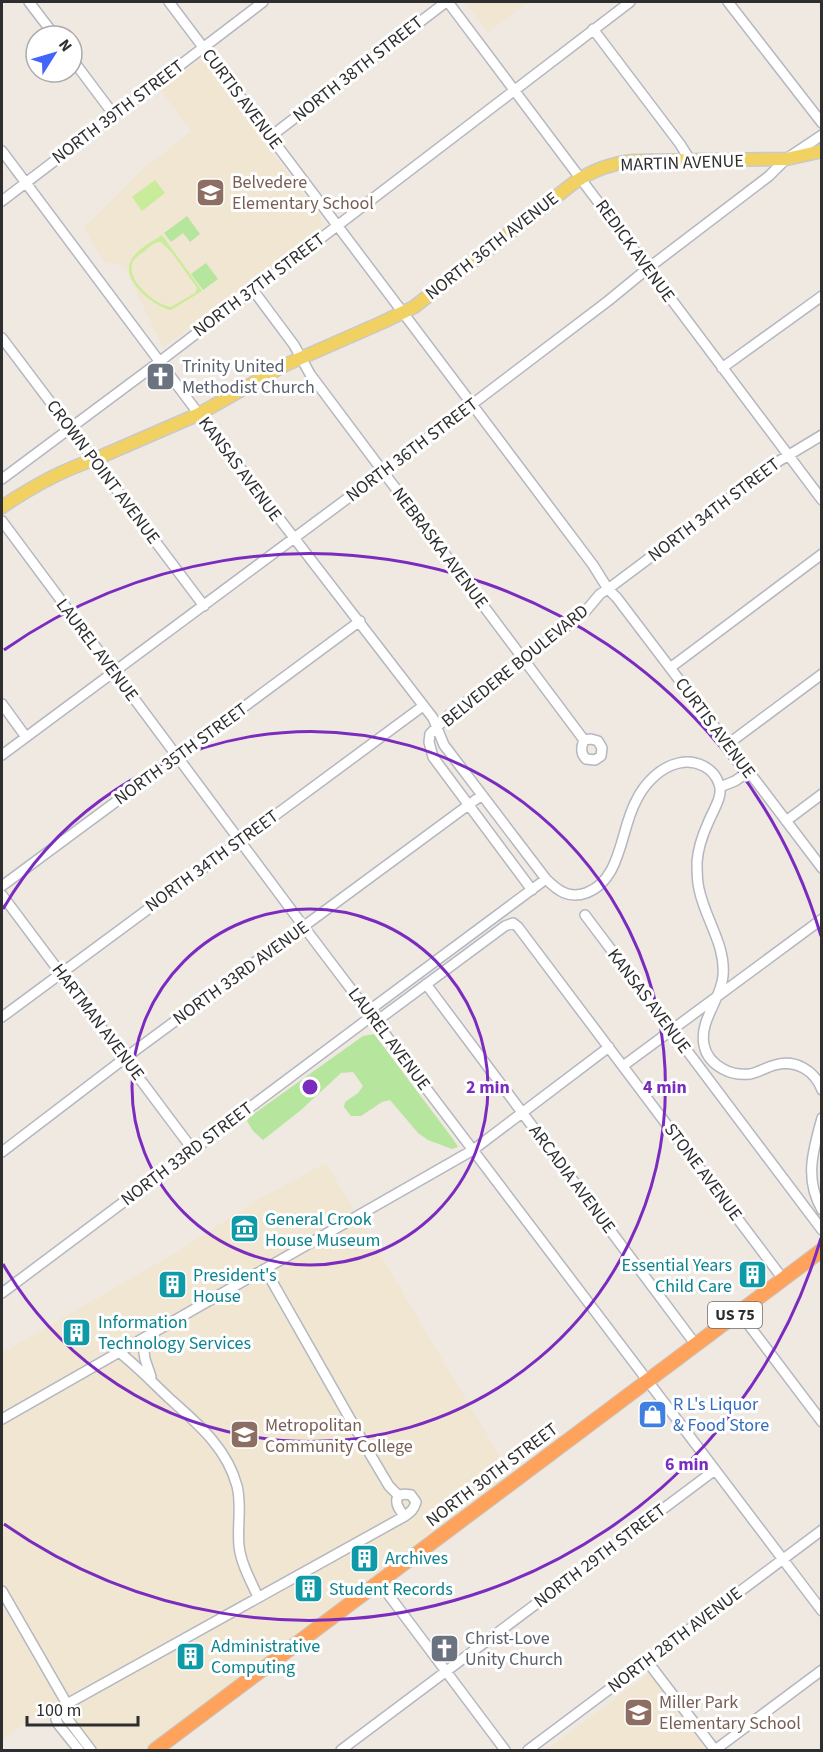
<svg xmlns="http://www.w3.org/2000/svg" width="823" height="1752" viewBox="0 0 823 1752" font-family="'Source Sans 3',sans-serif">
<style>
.education{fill:#f0e6d1}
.green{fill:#b6e59e}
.pitch{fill:#c9ec9a;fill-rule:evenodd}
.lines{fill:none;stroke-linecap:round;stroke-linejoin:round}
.minor-casing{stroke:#b4b7c1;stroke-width:12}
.major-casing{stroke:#c9c9c9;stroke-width:15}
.highway-casing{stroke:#c9c9c9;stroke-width:16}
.minor{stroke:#fff;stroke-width:9}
.major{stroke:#f2d163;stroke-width:12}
.highway{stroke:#ffa35c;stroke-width:14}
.ring{fill:none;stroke:#7b2cbf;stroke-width:3}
.labels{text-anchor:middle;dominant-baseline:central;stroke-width:6;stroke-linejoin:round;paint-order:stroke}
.shield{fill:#fff;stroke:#6d6d6d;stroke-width:1.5}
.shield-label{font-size:16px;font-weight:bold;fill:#2e2e2e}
.street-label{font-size:18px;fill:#2e2e2e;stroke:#fff}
.education-label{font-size:18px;fill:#785e54;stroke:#fff;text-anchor:start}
.worship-label{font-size:18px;fill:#5b616d;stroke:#fff;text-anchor:start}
.culture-label{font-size:18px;fill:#0d838f;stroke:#fff;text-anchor:start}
.shop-label{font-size:18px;fill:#366cbe;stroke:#fff;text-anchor:start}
.centre{fill:#7b2cbf;stroke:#fff;stroke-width:3}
.ring-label{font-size:18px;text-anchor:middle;font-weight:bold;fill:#7b2cbf;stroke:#fff;stroke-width:6;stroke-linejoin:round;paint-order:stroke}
</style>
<rect width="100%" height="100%" fill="#efe9e1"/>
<path class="education" d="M465 2H528L488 32Z
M201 59 320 216 323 226 163 348 124 266 104 262 84 228 144 168 191 131 160 89Z
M326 1163 512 1477 145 1750H70L40 1711 2 1741V1353L177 1252 257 1200Z
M650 1673 707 1750H546Z"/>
<path class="green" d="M187 216 200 234 190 242 183 233 171 242 164 233Z
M206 263 218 279 203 290 191 274Z
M374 1034 453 1139 458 1147 452 1149 428 1140 418 1133 390 1100 382 1102 361 1116H351L344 1107 345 1102 358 1093 363 1086 353 1072 341 1073 301 1110 263 1140 253 1131 247 1121 251 1116 363 1036Z"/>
<path class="pitch" d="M155 180 165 193 142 211 132 197Z
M162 235 202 291 171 310C155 307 123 282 130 263 134 251 152 242 162 235ZM161 242 173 254 197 288 195 293 171 307C156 305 127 282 132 264 133 259 140 254 145 251 150 246 154 242 161 242Z"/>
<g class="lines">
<defs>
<path id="minor" d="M29 2 55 36
M169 2 593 565 608 589 617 598 822 868
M448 2 822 500
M728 2 822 123
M593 29 680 144 690 160
M72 59 114 115
M270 137 446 2
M2 151 204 421 433 718 444 745 546 879C558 891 569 899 586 893 622 880 620 830 636 801 644 784 660 767 679 763 696 759 714 768 719 784 724 796 712 812 708 823 703 834 698 849 697 862 697 870 697 881 699 889 705 919 726 945 723 976 721 1000 699 1020 704 1045 706 1056 714 1064 723 1069 732 1074 740 1075 750 1074 759 1072 767 1067 775 1065 796 1059 815 1071 822 1090
M2 201 263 2
M253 290 294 345 310 374 584 740
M2 338 204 606
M722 368 822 296
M2 479 159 362 630 2
M2 521 304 927 822 1611
M670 668 822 554
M2 704 26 737
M591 739 598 741 602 748 601 756 595 760 586 759C580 753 581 747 584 740Z
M728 744 822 674
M2 755 383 472 608 301 647 269 769 176 786 159 822 135
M720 787 735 781 748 772
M786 821 822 794
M2 886 360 621
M532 890 433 757 429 742 430 734 449 715 584 613 600 594 608 589 779 461 822 435
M2 895 193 1150
M585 915 822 1230
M426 984 696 1345
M372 1016 375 1006 546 879
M2 1017 423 706
M623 1066 822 919
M822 1118C813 1150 804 1179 822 1210
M2 1152 125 1058 482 795
M265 1269 370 1454 389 1486 399 1496
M2 1293 372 1016 382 1017 505 926 513 923 518 927 783 1279
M739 1312 822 1422
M142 1339 145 1359 151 1377
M119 1352C138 1367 153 1383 170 1399 198 1424 227 1448 237 1486 242 1505 237 1526 239 1546 241 1564 251 1581 258 1597
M2 1419 473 1150 609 1047
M379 1582 505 1750
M2 1591 67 1704 66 1717 91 1750
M647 1661 715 1750
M79 1750 58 1724 56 1719 60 1711 67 1704 405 1516C411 1512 414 1509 416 1502L411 1495C391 1491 395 1506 405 1516
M341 1750 715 1470
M528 1750 822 1530
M715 1750 822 1670"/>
<path id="major" d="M2 507C30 488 60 471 93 460L199 414 285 365 383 322 414 307 575 182C593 170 613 163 634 161L786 159 822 151"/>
<path id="highway" d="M155 1750 822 1250"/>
</defs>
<use href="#minor" class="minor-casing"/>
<use href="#major" class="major-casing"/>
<use href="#highway" class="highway-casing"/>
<use href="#minor" class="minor"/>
<use href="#major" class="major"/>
<use href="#highway" class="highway"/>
</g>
<g class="ring">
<circle cx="310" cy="1087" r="178"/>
<path d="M3 909A355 355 0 1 1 3 1264"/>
<path d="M821 1238A533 533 0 0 1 4 1524M4 650A533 533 0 0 1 821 936"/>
</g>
<defs>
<symbol id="school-square" viewBox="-11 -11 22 22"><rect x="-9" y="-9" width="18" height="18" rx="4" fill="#8d6e63" stroke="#fff"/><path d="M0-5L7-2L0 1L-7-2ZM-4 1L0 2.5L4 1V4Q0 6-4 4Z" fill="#fff"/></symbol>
<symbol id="church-square" viewBox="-11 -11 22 22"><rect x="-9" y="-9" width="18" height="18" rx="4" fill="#6b7280" stroke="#fff"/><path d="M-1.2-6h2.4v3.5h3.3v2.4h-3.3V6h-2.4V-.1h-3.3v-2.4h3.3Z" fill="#fff"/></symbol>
<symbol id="museum-square" viewBox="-11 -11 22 22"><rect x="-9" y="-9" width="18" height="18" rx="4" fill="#0f9aa8" stroke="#fff"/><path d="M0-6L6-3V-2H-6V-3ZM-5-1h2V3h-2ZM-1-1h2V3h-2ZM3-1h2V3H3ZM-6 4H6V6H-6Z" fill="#fff"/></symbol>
<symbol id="building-square" viewBox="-11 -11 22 22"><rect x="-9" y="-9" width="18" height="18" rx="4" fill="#0f9aa8" stroke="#fff"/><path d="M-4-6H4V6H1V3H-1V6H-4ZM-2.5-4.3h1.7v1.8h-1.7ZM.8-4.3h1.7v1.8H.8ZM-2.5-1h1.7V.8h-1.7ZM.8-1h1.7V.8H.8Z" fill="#fff"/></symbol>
<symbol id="shop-square" viewBox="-11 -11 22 22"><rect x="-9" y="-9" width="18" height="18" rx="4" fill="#3f7fe0" stroke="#fff"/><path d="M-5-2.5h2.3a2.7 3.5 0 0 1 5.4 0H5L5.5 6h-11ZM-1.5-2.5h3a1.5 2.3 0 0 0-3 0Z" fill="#fff"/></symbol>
<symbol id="university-square" viewBox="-11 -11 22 22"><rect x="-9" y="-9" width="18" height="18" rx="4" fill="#8d6e63" stroke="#fff"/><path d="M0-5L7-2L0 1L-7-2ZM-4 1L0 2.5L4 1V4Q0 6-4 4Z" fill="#fff"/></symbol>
</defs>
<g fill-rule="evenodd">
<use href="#school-square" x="194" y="176" width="33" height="33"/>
<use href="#church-square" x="144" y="360" width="33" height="33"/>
<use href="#museum-square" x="228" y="1212" width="33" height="33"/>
<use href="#building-square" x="736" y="1258" width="33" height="33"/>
<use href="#building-square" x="156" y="1268" width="33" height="33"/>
<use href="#building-square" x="60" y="1316" width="33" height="33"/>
<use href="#shop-square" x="636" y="1398" width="33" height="33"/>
<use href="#university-square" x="228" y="1418" width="33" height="33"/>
<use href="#building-square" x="348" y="1542" width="33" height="33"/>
<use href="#building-square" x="292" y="1572" width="33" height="33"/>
<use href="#church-square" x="428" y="1632" width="33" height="33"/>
<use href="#building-square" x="174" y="1640" width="33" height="33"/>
<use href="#school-square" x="622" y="1696" width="33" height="33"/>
</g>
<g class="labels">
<rect class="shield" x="708" y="1302" width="54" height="26" rx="4.5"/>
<g class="shield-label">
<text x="735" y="1315">US 75</text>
</g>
<g class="street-label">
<text transform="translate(358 69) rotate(-38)">NORTH 38TH STREET</text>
<text transform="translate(242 99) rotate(53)">CURTIS AVENUE</text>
<text transform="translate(118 112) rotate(-37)">NORTH 39TH STREET</text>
<text transform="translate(682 163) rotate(-2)">MARTIN AVENUE</text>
<text transform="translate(492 246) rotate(-38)">NORTH 36TH AVENUE</text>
<text transform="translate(635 251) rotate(54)">REDICK AVENUE</text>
<text transform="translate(259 285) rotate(-37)">NORTH 37TH STREET</text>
<text transform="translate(412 450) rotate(-37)">NORTH 36TH STREET</text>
<text transform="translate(240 469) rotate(53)">KANSAS AVENUE</text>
<text transform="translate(103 472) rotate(53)">CROWN POINT AVENUE</text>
<text transform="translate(714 510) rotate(-37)">NORTH 34TH STREET</text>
<text transform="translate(440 548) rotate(53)">NEBRASKA AVENUE</text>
<text transform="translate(97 650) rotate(53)">LAUREL AVENUE</text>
<text transform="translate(515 666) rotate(-39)">BELVEDERE BOULEVARD</text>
<text transform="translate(715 728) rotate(53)">CURTIS AVENUE</text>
<text transform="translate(181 754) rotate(-36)">NORTH 35TH STREET</text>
<text transform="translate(212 861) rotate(-36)">NORTH 34TH STREET</text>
<text transform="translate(241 973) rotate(-36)">NORTH 33RD AVENUE</text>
<text transform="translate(649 1001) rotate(53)">KANSAS AVENUE</text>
<text transform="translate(98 1022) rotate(53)">HARTMAN AVENUE</text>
<text transform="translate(389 1039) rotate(53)">LAUREL AVENUE</text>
<text transform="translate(187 1154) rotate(-37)">NORTH 33RD STREET</text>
<text transform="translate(703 1172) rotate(53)">STONE AVENUE</text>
<text transform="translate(572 1179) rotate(53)">ARCADIA AVENUE</text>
<text transform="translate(492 1475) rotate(-37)">NORTH 30TH STREET</text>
<text transform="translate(600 1556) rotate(-37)">NORTH 29TH STREET</text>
<text transform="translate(675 1640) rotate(-37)">NORTH 28TH AVENUE</text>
</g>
<g class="education-label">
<text x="232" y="182">Belvedere<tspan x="232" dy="21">Elementary School</tspan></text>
<text x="265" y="1425">Metropolitan<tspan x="265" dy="21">Community College</tspan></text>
<text x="659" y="1702">Miller Park<tspan x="659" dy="21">Elementary School</tspan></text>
</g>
<g class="worship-label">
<text x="182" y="366">Trinity United<tspan x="182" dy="21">Methodist Church</tspan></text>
<text x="465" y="1638">Christ-Love<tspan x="465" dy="21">Unity Church</tspan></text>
</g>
<g class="culture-label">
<text x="265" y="1219">General Crook<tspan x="265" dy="21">House Museum</tspan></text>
<text x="732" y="1265" text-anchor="end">Essential Years<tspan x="732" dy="21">Child Care</tspan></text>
<text x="193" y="1275">President's<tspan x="193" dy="21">House</tspan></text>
<text x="98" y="1322">Information<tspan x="98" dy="21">Technology Services</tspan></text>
<text x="385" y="1558">Archives</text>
<text x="329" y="1589">Student Records</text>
<text x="211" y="1646">Administrative<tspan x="211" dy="21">Computing</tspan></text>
</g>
<g class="shop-label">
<text x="673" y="1404">R L's Liquor<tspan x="673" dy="21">&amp; Food Store</tspan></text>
</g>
</g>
<circle cx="310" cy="1087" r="9" class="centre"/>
<g class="ring-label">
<text x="488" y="1093">2 min</text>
<text x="665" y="1093">4 min</text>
<text x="687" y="1470">6 min</text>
</g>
<rect width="823" height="1752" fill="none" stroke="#2e2e2e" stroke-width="6"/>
<g transform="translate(54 54) rotate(53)"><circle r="28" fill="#ffffff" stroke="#ababab" stroke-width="1.5"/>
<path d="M0-4.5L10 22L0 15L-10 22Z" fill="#4264fb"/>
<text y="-9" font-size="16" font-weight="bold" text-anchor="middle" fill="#2e2e2e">N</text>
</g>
<path d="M27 1716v9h111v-9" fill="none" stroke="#2e2e2e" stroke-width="3"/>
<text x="36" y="1716" font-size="18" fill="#2e2e2e" stroke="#ffffff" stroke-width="4.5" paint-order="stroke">100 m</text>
</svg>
